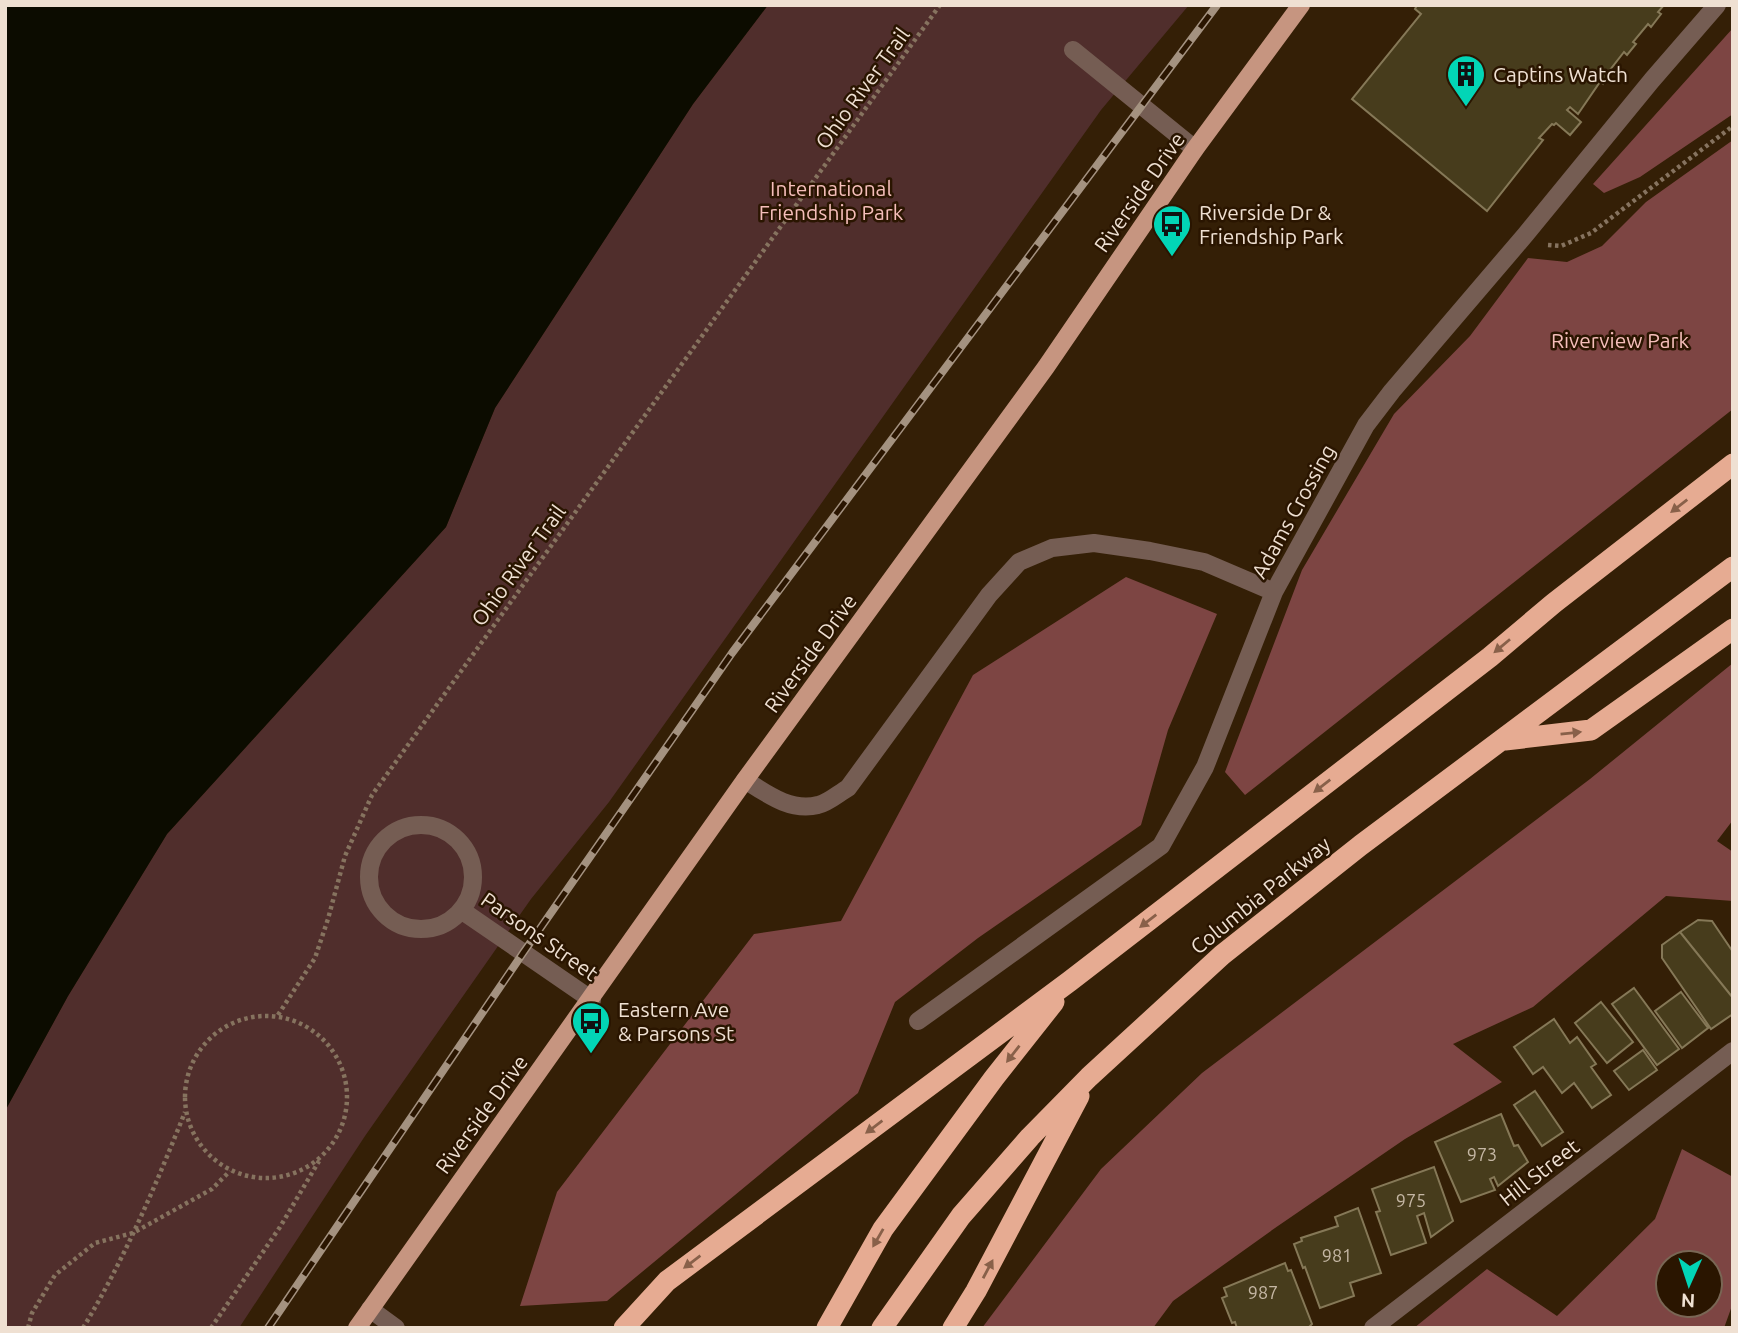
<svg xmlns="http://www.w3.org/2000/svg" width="1738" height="1333" viewBox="0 0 1738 1333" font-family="Ubuntu,sans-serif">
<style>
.green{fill:#502e2c}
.forest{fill:#7d4543;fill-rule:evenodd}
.water{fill:#0c0c00}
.building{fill:#473c1c;stroke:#857857;stroke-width:2}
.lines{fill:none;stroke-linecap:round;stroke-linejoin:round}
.path{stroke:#86735f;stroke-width:4.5;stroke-dasharray:3.5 3.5;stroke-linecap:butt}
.minor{stroke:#755d53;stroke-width:18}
.major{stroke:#c69580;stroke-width:18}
.highway{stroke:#e6ab92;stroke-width:21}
.rail-casing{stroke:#a49280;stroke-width:8}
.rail{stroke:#2a1500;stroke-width:5;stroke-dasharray:16;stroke-linecap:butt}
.oneway{fill:#886049}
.labels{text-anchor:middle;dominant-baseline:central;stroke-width:5;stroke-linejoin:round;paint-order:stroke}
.number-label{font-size:18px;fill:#c5b7a4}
.poi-label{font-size:21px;fill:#efe0d2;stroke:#2a1500;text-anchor:start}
.street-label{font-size:21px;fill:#efe0d2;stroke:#2a1500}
.park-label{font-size:21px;fill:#f5beba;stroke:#2a1500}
</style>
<rect width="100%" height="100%" fill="#341f06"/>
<path class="green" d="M768 5H1189L1101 110 609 802 531 899 365 1136 239 1328H5V1111L68 996 167 834 446 527 495 408 693 104Z"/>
<path class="forest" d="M1733 28V114L1640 177 1604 193 1593 184Z
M1733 140V409L1245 795 1225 772 1302 570 1394 414 1470 336 1528 258 1567 262 1602 246 1646 202Z
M1126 577 1217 614 1168 730 1141 825 978 938 895 1002 858 1093 607 1301 520 1306 557 1192 754 934 841 921 973 675Z
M1733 663V820L1717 841 1733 852V901L1666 896 1533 1007 1453 1044 1502 1082 1405 1139 1275 1228 1173 1301 1153 1328H982L1101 1169 1202 1073 1590 779Z
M1682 1149 1733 1177V1303L1724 1328H1414L1487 1269 1557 1316 1655 1219ZM1710 1263V1305H1668V1263Z"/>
<path class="water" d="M5 5H768L693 104 495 408 446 527 167 834 68 996 5 1111Z"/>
<path class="building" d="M1417 5 1508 6 1664 5 1658 12 1661 14 1651 27 1648 24 1633 42 1636 44 1627 55 1624 52 1610 70 1612 72 1603 84 1600 82 1578 114 1570 107 1567 110 1581 122 1570 135 1556 123 1554 125 1552 124 1539 138 1543 140 1487 211 1352 99 1421 14 1415 9Z
M1698 920 1712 921 1733 952V998L1680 932Z
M1680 932 1733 998V1014L1711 1029 1662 958V945Z
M1634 988 1679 1049 1657 1065 1612 1004Z
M1681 992 1708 1028 1682 1048 1655 1011Z
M1601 1002 1633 1042 1607 1063 1575 1023Z
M1554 1019 1570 1043 1577 1037 1596 1064 1591 1067 1611 1095 1592 1108 1574 1083 1562 1093 1543 1067 1533 1074 1514 1047Z
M1643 1050 1657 1070 1629 1090 1614 1071Z
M1535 1091 1563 1132 1542 1146 1514 1105Z
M1501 1114 1514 1146 1518 1145 1528 1162 1498 1186 1494 1177 1490 1179 1495 1190 1461 1202 1435 1142Z
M1434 1167 1453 1221 1431 1237 1424 1213 1417 1216 1426 1243 1391 1255 1376 1212 1380 1211 1372 1189Z
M1358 1208 1381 1273 1350 1283 1354 1296 1320 1308 1305 1267 1303 1268 1294 1244 1302 1241 1301 1238 1338 1226 1335 1217Z
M1285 1263 1288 1271 1291 1270 1312 1324 1308 1328H1237L1235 1322 1232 1323 1222 1298 1227 1296 1224 1288Z"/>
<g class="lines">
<path class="path" d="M1548 245 1561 246 1591 233 1733 126
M278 1015 315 958 328 919 345 856 372 795 940 5
M185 1097a81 81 0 1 1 162 0a81 81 0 1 1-162 0Z
M28 1328 32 1313 55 1275 95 1243 133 1233 212 1189 230 1171
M83 1328C124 1260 156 1185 185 1112
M211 1328 280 1227 319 1161"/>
<path class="minor" d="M1073 50 1195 149
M745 780C767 794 791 812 818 805 828 803 839 793 848 788L989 595 1019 562 1052 548 1094 543 1150 551 1204 562 1274 592
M369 877a52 52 0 1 1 104 0a52 52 0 1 1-104 0Z
M461 910 592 1000
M918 1021 1161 846 1205 767 1274 592 1366 425 1392 391 1526 234 1652 80 1717 5
M370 1309 396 1328
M1373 1328 1733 1051"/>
<path class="major" d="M357 1328 745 780 1046 367 1195 149 1301 5"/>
<path class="highway" d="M1505 740 1591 730 1733 629
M624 1328 667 1281 1070 981 1490 657 1554 603 1733 464
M827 1328 883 1229 994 1078 1054 1002
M882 1328 961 1216 1030 1137 1089 1077 1222 955 1361 845 1733 567
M953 1328 976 1291 1079 1096"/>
<defs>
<path id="rail" d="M268 1328 523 953 732 653 1217 5"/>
</defs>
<use href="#rail" class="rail-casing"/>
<use href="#rail" class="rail"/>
</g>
<defs><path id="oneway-solid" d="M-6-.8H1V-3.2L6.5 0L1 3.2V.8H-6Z" transform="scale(1.75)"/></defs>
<g class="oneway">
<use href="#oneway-solid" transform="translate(1679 506) rotate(142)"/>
<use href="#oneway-solid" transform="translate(1502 646) rotate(140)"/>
<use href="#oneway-solid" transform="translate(1571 733) rotate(-6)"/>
<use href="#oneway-solid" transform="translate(1322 786) rotate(142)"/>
<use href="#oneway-solid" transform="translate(1148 921) rotate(142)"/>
<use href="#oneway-solid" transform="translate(1013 1054) rotate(128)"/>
<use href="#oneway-solid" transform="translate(874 1127) rotate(143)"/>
<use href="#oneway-solid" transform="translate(878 1238) rotate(120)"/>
<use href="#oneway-solid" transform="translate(692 1262) rotate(143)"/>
<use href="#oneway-solid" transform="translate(988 1269) rotate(-62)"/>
</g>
<defs>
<symbol id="building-pin" viewBox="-11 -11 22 30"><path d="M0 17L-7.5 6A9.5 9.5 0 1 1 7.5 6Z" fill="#02d5b6" stroke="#2a1500"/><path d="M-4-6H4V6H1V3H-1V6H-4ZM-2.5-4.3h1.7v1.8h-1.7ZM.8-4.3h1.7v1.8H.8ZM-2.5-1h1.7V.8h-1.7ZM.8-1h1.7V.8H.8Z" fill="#111"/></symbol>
<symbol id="bus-pin" viewBox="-11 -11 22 30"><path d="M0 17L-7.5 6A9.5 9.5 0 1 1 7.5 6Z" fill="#02d5b6" stroke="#2a1500"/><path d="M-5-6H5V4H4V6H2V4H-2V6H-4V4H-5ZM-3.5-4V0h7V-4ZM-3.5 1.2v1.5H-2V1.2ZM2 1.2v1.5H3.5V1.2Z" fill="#111"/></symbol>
</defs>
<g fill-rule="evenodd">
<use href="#building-pin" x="1444" y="52" width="44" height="60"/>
<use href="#bus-pin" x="1150" y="202" width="44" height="60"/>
<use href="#bus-pin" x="569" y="999" width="44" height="60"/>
</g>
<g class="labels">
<g class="number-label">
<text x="1482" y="1154">973</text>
<text x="1411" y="1200">975</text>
<text x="1337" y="1255">981</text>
<text x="1263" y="1292">987</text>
</g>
<g class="poi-label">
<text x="1493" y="74">Captins Watch</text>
<text x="1199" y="212">Riverside Dr &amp;<tspan x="1199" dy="24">Friendship Park</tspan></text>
<text x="618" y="1009">Eastern Ave<tspan x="618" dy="24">&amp; Parsons St</tspan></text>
</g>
<g class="street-label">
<text transform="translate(862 88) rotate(-54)">Ohio River Trail</text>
<text transform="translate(1139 192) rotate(-55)">Riverside Drive</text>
<text transform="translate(1293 511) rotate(-61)">Adams Crossing</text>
<text transform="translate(518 565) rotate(-54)">Ohio River Trail</text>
<text transform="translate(810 653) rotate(-54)">Riverside Drive</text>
<text transform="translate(1260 895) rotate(-39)">Columbia Parkway</text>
<text transform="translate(540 936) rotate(35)">Parsons Street</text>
<text transform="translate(481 1114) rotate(-54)">Riverside Drive</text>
<text transform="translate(1539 1172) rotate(-38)">Hill Street</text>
</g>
<g class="park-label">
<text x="831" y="188">International<tspan x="831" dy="24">Friendship Park</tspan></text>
<text x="1620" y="340">Riverview Park</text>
</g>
</g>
<rect width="1738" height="1333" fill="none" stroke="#efe0d2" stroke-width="14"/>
<g transform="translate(1689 1284) rotate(183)"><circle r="33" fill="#2a1500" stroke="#796654" stroke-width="2"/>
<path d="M0-5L12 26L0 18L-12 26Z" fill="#02d5b6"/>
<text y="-10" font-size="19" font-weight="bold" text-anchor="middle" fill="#efe0d2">N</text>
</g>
</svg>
